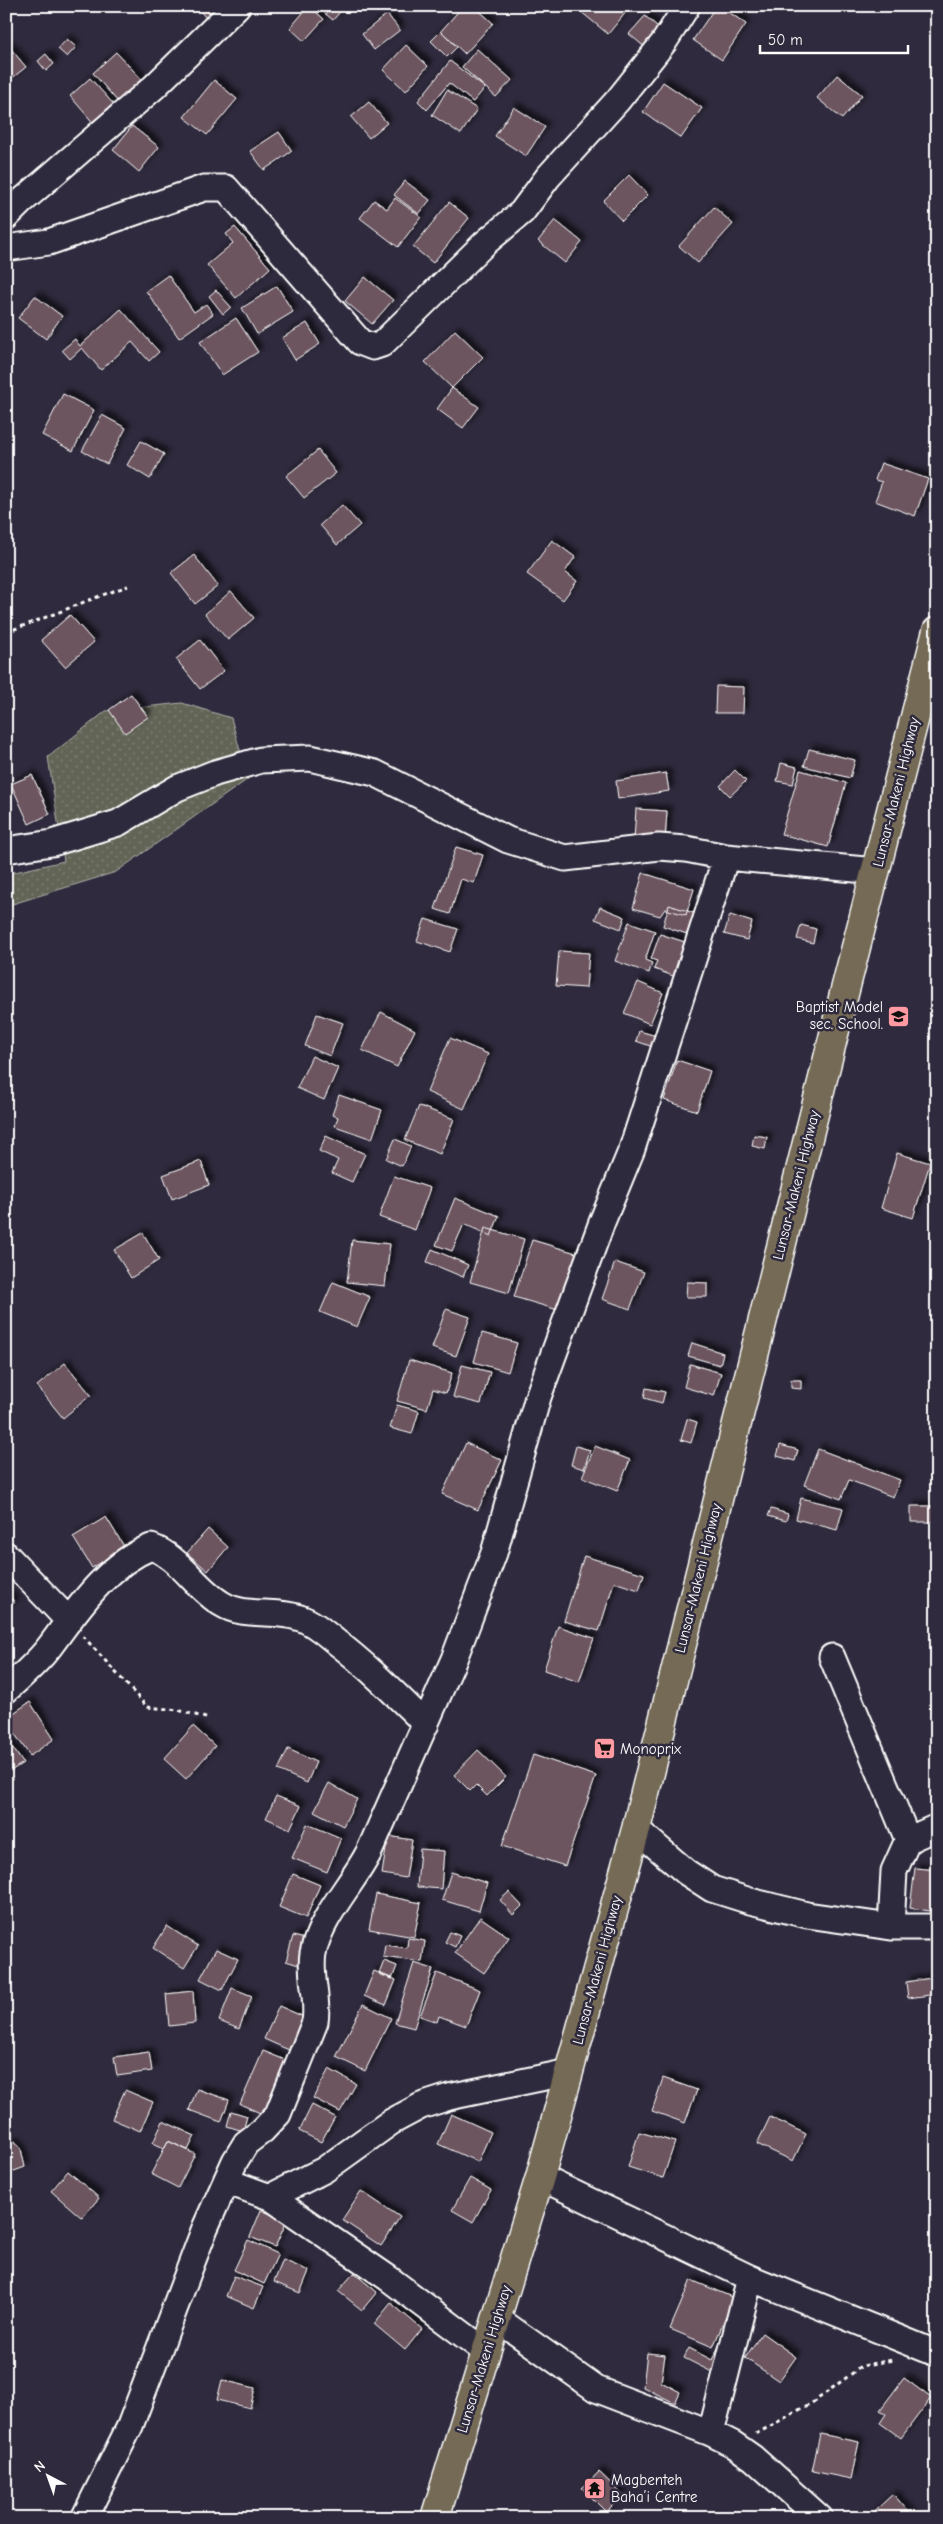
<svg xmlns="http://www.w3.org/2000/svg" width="943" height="2524" viewBox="0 0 943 2524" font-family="'Comic Neue',sans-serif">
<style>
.green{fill:url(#green-dots);stroke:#b0b2ab}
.building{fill:#6d5560;stroke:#fff;filter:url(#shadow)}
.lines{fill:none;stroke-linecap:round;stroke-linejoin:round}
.minor-casing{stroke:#fff;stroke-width:29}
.major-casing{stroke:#fff;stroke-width:31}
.path{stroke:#fff;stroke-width:3;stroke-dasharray:4 4;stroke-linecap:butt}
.minor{stroke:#2f2a3d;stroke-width:25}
.major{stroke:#746b55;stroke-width:28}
.labels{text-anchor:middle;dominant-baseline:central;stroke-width:5;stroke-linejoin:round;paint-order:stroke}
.street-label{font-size:15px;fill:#fff;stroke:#2f2a3d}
.poi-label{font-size:15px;fill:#fff;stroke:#2f2a3d;text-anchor:start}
</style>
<defs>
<pattern id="green-dots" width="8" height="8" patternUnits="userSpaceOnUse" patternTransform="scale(1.25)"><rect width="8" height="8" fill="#626557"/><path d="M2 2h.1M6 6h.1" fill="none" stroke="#7a7c70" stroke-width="1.8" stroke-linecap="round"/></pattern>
<filter id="shadow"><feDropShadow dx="4.5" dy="-4.5" stdDeviation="2.5" flood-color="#0009"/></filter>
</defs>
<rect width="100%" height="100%" fill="#2f2a3d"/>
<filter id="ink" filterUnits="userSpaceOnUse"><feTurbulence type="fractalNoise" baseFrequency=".02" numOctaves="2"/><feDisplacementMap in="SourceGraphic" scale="10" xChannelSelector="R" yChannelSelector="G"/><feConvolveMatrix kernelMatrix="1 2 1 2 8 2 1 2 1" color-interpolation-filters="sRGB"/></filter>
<g filter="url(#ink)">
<path class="green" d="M182 703 231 718 248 779 116 872 6 906V874L64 861 48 757 106 711Z"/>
<path class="building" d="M196 6H218L206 18Z
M309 6 324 19 304 41 290 28Z
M316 6H345L333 20Z
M463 6H474L493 23 465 54 441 31Z
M574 6H621L627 11 608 34Z
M716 6H720L746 24 722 60 693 40Z
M387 14 400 30 374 50 362 34Z
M645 16 663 31 647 49 629 34Z
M441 31 457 47 447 57 431 41Z
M67 39 76 47 67 57 58 49Z
M6 43 26 67 6 83Z
M406 45 428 66 406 91 383 70Z
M477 49 512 80 496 97 462 67Z
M116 52 148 86 123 108 93 73Z
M46 54 54 64 46 71 38 61Z
M450 61 485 88 473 102 449 83 427 110 418 101Z
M837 75 862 95 842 119 817 98Z
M90 78 117 108 96 126 70 96Z
M214 80 237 99 207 135 184 117Z
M663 82 702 108 681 138 643 112Z
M447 90 477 109 461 134 432 115Z
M369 102 387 123 369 138 351 117Z
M514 107 545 127 526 156 495 136Z
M132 126 159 147 139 172 113 150Z
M279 132 292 151 264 170 250 151Z
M629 175 648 195 622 221 603 201Z
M405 181 430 200 419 214 394 195Z
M395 198 421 217 398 247 360 218 374 200 387 209Z
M449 202 469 218 433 263 413 247Z
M714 207 733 224 698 263 679 246Z
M555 220 582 242 565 263 538 241Z
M235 227 270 268 236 298 207 265 233 243 226 234Z
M168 275 194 312 206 304 213 314 179 338 146 291Z
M365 277 393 300 372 324 345 301Z
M277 286 293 312 257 334 242 308Z
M216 290 231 307 223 314 209 296Z
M35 296 62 316 46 339 18 318Z
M121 309 159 352 149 361 132 342 101 370 82 348 70 359 62 350 75 339 80 346Z
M236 318 258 352 222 375 200 342Z
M307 323 320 344 295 360 282 338Z
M455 330 483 357 452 388 425 362Z
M452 388 479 407 463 428 437 409Z
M63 394 94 410 73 451 42 435Z
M102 415 126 428 107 464 82 451Z
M141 441 164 454 150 479 127 465Z
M318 450 336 473 304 498 286 476Z
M881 463 928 479 915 516 875 501 882 482 875 480Z
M342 505 360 525 337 545 320 525Z
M552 540 575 557 565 572 577 581 563 600 527 574Z
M194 555 218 586 195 604 171 573Z
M231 591 254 618 228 640 205 614Z
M70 615 94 642 65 667 41 640Z
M200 640 224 671 200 689 176 659Z
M716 686 744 687 743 713H715Z
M131 694 148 717 125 733 109 710Z
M809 749 855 760 850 778 804 766Z
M781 763 797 767 793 784 777 781Z
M735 770 746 781 730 796 720 786Z
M800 770 846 783 828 847 781 834Z
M666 773 669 791 618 799 616 781Z
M32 775 50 814 29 824 11 784Z
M636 809 667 811 665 841 634 840Z
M456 847 483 855 474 883 461 879 450 914 435 909Z
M643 873 694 889 686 915 665 909 660 916 633 908Z
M669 905 700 915 693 936 663 926Z
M600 907 625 917 621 929 595 919Z
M730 915 752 922 747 940 724 934Z
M425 919 458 929 450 952 417 941Z
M629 922 655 931 645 960 652 963 649 973 615 961Z
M801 925 816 929 813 943 797 939Z
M660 934 688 943 676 977 654 969 657 961 651 959Z
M559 951 589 953 586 988 556 986Z
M638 982 663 993 650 1024 624 1013Z
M381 1012 415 1030 397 1067 362 1050Z
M317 1014 343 1023 330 1056 305 1046Z
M639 1031 660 1037 656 1048 636 1041Z
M450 1038 488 1054 464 1109 427 1092Z
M312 1056 338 1068 324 1100 297 1088Z
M677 1060 710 1071 697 1111 664 1100Z
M339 1095 382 1110 372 1139 335 1126 338 1117 332 1115Z
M419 1106 454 1119 440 1154 405 1140Z
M754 1135 767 1137 765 1149 752 1146Z
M326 1136 365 1154 352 1182 332 1173 338 1160 319 1151Z
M395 1139 411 1146 402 1166 386 1159Z
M897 1153 930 1163 913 1218 881 1208Z
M201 1161 209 1185 172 1199 163 1175Z
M394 1176 430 1188 415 1230 379 1217Z
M455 1198 499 1216 491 1236 464 1224 452 1251 436 1245Z
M485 1228 524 1239 509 1293 470 1282Z
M143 1233 159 1260 131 1278 114 1250Z
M352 1240 390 1244 385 1286 347 1282Z
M532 1240 576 1253 558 1310 514 1297Z
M432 1249 468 1265 463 1277 427 1262Z
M615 1262 644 1272 630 1309 602 1299Z
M333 1282 370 1297 357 1327 320 1312Z
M687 1282 707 1283V1297H686Z
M446 1309 470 1317 456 1356 432 1348Z
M482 1333 517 1343 508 1372 474 1362Z
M692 1343 723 1353 720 1365 688 1356Z
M409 1360 452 1373 446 1393 433 1389 427 1409 397 1401Z
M65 1363 91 1395 63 1418 37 1386Z
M690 1364 721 1373 714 1396 684 1387Z
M462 1365 490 1372 481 1404 453 1397Z
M791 1380H801V1389L791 1388Z
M646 1388 665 1392 662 1403 644 1398Z
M397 1405 419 1411 412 1434 390 1428Z
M687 1419 697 1422 691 1443 681 1440Z
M466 1443 502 1460 478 1510 442 1494Z
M780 1445 798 1450 795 1461 777 1456Z
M576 1446 590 1450 584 1469 571 1465Z
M595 1446 630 1460 617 1491 582 1477Z
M818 1449 900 1480 893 1497 849 1480 841 1499 804 1485Z
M801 1498 843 1508 837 1530 796 1519Z
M911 1506H934V1522H911Z
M771 1509 788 1514 786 1521 768 1516Z
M106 1517 125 1548 92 1568 73 1537Z
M208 1529 228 1547 208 1571 187 1553Z
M584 1556 644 1574 639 1590 614 1582 599 1631 564 1621Z
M6 1593 15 1602 6 1610Z
M558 1626 594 1638 579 1682 544 1670Z
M30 1702 54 1739 30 1756 6 1721V1718Z
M193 1726 215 1746 186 1779 164 1759Z
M6 1738 23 1763 6 1774Z
M288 1749 316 1762 307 1783 278 1770Z
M478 1750 506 1777 487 1796 476 1785 470 1791 454 1775Z
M533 1755 596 1776 565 1866 502 1846Z
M329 1783 357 1799 343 1826 314 1811Z
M276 1796 301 1806 290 1829 266 1818Z
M307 1824 341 1838 327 1872 292 1858Z
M388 1836 412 1840 406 1878 382 1874Z
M420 1849 444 1851 441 1889 417 1887Z
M915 1868 937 1870V1912L910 1908Z
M451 1872 487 1883 479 1911 442 1900Z
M293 1874 320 1885 306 1918 279 1907Z
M509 1892 522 1906 513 1915 500 1900Z
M376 1894 421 1903 414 1937 369 1929Z
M480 1917 509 1937 484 1973 455 1953Z
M167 1926 198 1946 184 1968 153 1948Z
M450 1932 460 1936 455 1947 445 1942Z
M293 1936 313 1941 305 1967 286 1961Z
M408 1938 425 1941 422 1962 383 1957 385 1945 407 1948Z
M216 1949 238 1959 222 1990 200 1979Z
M384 1961 397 1966 392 1979 379 1974Z
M414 1963 433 1969 414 2028 395 2023Z
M374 1971 396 1980 386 2005 364 1996Z
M437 1973 480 1990 466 2026 439 2016 437 2022 420 2016Z
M937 1977V1994L908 1998 906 1982Z
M232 1988 252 1996 239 2029 219 2021Z
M193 1991 195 2023 169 2026 166 1994Z
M363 2004 391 2018 365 2071 336 2057Z
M279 2006 304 2017 289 2050 264 2039Z
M263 2051 290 2062 267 2116 240 2104Z
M149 2052 152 2071 117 2076 114 2057Z
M329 2069 356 2084 340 2112 313 2098Z
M663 2078 697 2090 685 2123 652 2111Z
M197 2089 229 2100 221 2122 189 2110Z
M125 2090 153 2102 140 2131 112 2119Z
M312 2105 335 2117 321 2142 299 2131Z
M231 2111 247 2116 243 2131 227 2126Z
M451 2114 491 2132 478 2162 438 2144Z
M770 2117 806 2134 793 2161 757 2144Z
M163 2121 195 2136 188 2150 168 2141 164 2148 153 2143Z
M639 2132 675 2142 663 2178 628 2167Z
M15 2141 21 2149 25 2167 6 2174V2145Z
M168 2141 195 2154 178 2188 151 2174Z
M68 2171 99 2198 82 2218 51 2191Z
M470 2178 491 2190 473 2222 452 2210Z
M361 2191 400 2217 381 2246 342 2220Z
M261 2210 287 2221 275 2247 250 2237Z
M248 2240 278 2254 264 2284 234 2270Z
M283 2260 309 2271 300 2293 274 2282Z
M354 2273 377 2292 362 2310 338 2291Z
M234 2276 263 2287 254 2308 226 2296Z
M691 2280 734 2298 713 2347 670 2329Z
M391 2303 422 2329 405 2350 374 2324Z
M762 2333 796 2357 779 2381 745 2358Z
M720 2344 729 2349 716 2374 684 2358 689 2348 712 2360Z
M647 2353 665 2355 661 2382 680 2392 675 2403 643 2387Z
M904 2378 931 2398 901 2438 880 2423 886 2414 880 2410Z
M222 2380 255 2388 250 2408 217 2400Z
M820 2434 859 2442 851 2479 812 2471Z
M599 2472 623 2495 606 2512 582 2488Z
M893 2494 914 2518H867Z"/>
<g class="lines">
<defs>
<path id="minor" d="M6 217 22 201 154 87 237 6
M6 248 49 242 204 188H226L360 342 373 347 382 344 485 243 522 212 548 177 618 100 664 42 687 6
M6 850 52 843 118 823 177 788 215 773 261 760 310 758 375 773 508 840 565 858 659 847 686 849 726 857 876 871
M6 1555 68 1620
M832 1657 908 1840 894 1871 891 1927
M6 1690C21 1677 38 1662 50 1646 77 1610 106 1565 151 1547 179 1556 196 1589 222 1604 244 1618 275 1609 300 1618 313 1622 325 1633 335 1641 368 1666 396 1695 426 1724
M636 1829 686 1872 712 1889 750 1901 807 1915 891 1927H937
M908 1840 937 1827
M540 2177 750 2278 933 2352
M226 2181 270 2197 324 2170 391 2122 421 2106 449 2097 569 2072
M270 2197 388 2278 485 2351
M496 2318 596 2389 711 2433 733 2444 753 2458 820 2518
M711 2433 750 2278
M84 2518 130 2426 205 2228 235 2161 246 2143 262 2131 278 2114 315 2022C319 1998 309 1977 313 1953 321 1916 352 1885 369 1852L454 1659 494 1553 538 1397 602 1222 632 1149 726 857"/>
<path id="major" d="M435 2518 540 2177 636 1829 844 994 937 631"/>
</defs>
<use href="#minor" class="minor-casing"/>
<use href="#major" class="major-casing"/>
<path class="path" d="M6 632C47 618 86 600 128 586
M83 1636 147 1707 178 1710 209 1719
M756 2434 815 2401 862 2366 892 2360"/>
<use href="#minor" class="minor"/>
<use href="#major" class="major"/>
</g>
</g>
<defs>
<symbol id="school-square" viewBox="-11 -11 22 22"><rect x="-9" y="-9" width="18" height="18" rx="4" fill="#ff9aa2" stroke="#2f2a3d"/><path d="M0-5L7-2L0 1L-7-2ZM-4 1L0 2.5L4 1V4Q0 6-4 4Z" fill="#111"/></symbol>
<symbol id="supermarket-square" viewBox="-11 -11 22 22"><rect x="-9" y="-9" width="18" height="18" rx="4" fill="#ff9aa2" stroke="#2f2a3d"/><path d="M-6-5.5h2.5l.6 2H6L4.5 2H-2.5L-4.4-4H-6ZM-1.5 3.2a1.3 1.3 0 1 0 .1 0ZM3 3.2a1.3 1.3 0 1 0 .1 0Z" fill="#111"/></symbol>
<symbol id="temple-square" viewBox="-11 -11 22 22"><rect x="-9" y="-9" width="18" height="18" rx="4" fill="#ff9aa2" stroke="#2f2a3d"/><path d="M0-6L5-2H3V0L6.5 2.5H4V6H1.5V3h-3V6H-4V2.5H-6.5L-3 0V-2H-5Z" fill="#111"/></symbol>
</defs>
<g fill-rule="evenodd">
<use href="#school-square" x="886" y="1004" width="25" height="25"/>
<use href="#supermarket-square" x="592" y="1736" width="25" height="25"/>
<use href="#temple-square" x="582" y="2476" width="25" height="25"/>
</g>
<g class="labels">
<g class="street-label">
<text transform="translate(896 792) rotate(-76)">Lunsar-Makeni Highway</text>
<text transform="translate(796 1185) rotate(-76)">Lunsar-Makeni Highway</text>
<text transform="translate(698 1578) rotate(-76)">Lunsar-Makeni Highway</text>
<text transform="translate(597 1970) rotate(-75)">Lunsar-Makeni Highway</text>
<text transform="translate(484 2359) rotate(-73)">Lunsar-Makeni Highway</text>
</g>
<g class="poi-label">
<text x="883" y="1007" text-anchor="end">Baptist Model<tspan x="883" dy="17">sec. School.</tspan></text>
<text x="620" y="1749">Monoprix</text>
<text x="611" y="2480">Magbenteh<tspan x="611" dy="17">Baha’i Centre</tspan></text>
</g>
</g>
<rect width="943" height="2524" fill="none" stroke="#2f2a3d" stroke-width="25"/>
<rect x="12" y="12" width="918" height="2499" fill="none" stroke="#fff" stroke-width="2" filter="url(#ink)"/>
<g transform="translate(48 2476) rotate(319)" stroke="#2f2a3d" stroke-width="4" paint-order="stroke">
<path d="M0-4L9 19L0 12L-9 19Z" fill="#ffffff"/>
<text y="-8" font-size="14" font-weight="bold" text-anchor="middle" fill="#ffffff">N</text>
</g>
<path d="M760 45v8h148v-8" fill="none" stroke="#ffffff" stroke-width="2.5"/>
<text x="768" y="45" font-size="15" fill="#ffffff" stroke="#2f2a3d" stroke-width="4" paint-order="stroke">50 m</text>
</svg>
